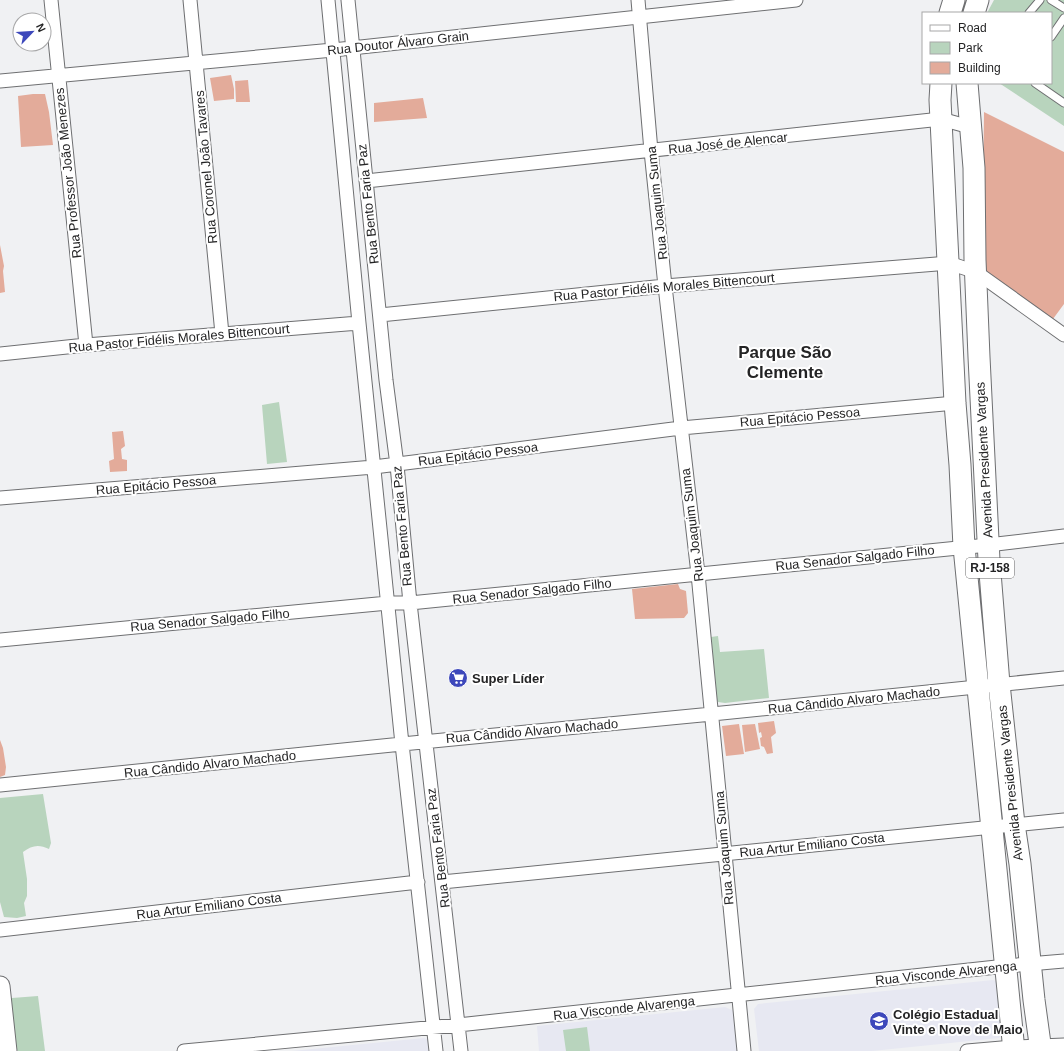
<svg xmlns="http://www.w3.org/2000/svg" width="1064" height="1051" viewBox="0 0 1064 1051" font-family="Helvetica,sans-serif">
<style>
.built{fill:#e7e8f2}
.green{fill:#b8d4bd}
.building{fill:#e3ab9a}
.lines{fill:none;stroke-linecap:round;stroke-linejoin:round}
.service-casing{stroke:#6e6f71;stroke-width:9}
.minor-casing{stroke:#6e6f71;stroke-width:15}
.secondary-casing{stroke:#6e6f71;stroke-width:21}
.primary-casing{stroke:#6e6f71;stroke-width:23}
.service{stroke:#fff;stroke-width:7}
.minor{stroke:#fff;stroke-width:13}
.secondary{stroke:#fff;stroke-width:19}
.primary{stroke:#fff;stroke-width:21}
.labels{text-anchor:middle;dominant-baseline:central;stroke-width:4;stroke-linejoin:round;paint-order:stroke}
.shield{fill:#fff;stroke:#666;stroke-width:1}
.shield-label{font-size:12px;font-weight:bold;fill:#242425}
.street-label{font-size:13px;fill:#242425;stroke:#fff}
.poi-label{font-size:13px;font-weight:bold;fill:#242425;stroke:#fff;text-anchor:start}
.district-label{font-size:17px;font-weight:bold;fill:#242425;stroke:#fff}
</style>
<rect width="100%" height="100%" fill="#f0f1f3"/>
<path class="built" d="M993 980 999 982 1003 1033 999 1038 872 1051H759L754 1009 758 1004Z
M725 1007 734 1011 738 1051H539L537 1026Z
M424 1038 428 1039 429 1051H292Z"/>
<path class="green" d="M994 0H1064V126L999 83H1051V13H987Z
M279 402 287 462 267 464 262 405Z
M718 636 720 652 764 649 769 698 725 703 718 702 716 699 711 637Z
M43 794 51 843 49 849C39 844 32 845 23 852L27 879V896L24 903 26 916 17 918 4 917 0 902V798Z
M38 996 45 1051H18L15 1047 10 1000 12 998Z
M587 1027 590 1051H566L563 1030Z"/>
<path class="building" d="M231 75 234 89V99L214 101 210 78Z
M248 80 250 102H236L235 81Z
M33 94H45L49 112 53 145 21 147 18 96Z
M423 98 427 118 374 122V103Z
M984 112 1064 152V304L1053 319 982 272Z
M0 245 4 266 3 271 5 292 0 293Z
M123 431 125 446 121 449 122 459 127 460V471L110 472 109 461 114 459 112 432Z
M678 584 680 589 686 591 688 613 684 618 635 619 632 589Z
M774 721 776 733 771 737 773 753 767 754 764 747 761 746 760 738 762 737 761 732 759 733 758 723Z
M739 724 744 754 726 756 722 726Z
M755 724 760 749 745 752 742 725Z
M0 740 3 748 6 767 5 775 0 777Z"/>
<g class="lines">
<defs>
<path id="service" d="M1051 0 1064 8
M1029 13 1040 0
M1051 37 1064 18
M1035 83 1064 103"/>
<path id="minor" d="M51 0 86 345
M190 0 222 334
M328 0 359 323 402 744 436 1051
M348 0 386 380 397 465 410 603 461 1051
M638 0 651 151 665 286 698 574 744 1051
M0 81 333 50 796 0
M366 181 941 119 970 127
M380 315 665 286 949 263 976 272 1064 335
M0 354 86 345 359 323
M0 498 374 467 681 428 955 403
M0 640 388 603H410L988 545 1064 536
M0 785 402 744 712 714 1064 678
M442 882 1064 820
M0 930 418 882
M184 1051 458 1025 1006 966 1064 961
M967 1051 1013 1047 1064 1045"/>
<path id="secondary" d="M0 986 7 1051"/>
<path id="primary" d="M950 13 954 0
M974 13 978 0
M941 83 940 100 955 403 960 465 964 547 1014 1051
M967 83 974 168 975 260 979 357 989 560 999 684 1014 824 1020 864 1034 1000 1041 1051"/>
</defs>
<use href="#service" class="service-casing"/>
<use href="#minor" class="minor-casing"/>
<use href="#secondary" class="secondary-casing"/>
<use href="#primary" class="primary-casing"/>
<use href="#service" class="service"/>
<use href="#minor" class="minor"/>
<use href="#secondary" class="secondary"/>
<use href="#primary" class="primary"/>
</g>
<defs>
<symbol id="supermarket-disc" viewBox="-11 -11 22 22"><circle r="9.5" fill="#3d48bb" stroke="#fff"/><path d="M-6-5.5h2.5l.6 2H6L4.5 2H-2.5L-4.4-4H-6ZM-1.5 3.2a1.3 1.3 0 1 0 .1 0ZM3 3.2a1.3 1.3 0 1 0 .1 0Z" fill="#fff"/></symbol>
<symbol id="school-disc" viewBox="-11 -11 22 22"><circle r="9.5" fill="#3d48bb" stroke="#fff"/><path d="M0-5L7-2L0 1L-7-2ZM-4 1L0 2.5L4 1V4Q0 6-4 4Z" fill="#fff"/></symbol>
</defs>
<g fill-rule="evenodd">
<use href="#supermarket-disc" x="447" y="667" width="22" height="22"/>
<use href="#school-disc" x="868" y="1010" width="22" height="22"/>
</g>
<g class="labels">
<rect class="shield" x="966" y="558" width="48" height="20" rx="3"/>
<g class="shield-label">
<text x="990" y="568">RJ-158</text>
</g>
<g class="street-label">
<text transform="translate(398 43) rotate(-6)">Rua Doutor Álvaro Grain</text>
<text transform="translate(728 143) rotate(-6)">Rua José de Alencar</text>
<text transform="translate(206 167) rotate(-95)">Rua Coronel João Tavares</text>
<text transform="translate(68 173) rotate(-96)">Rua Professor João Menezes</text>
<text transform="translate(657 203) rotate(-96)">Rua Joaquim Suma</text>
<text transform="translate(368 204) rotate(-96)">Rua Bento Faria Paz</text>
<text transform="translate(664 287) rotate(-5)">Rua Pastor Fidélis Morales Bittencourt</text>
<text transform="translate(179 338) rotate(-5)">Rua Pastor Fidélis Morales Bittencourt</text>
<text transform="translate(800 417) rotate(-5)">Rua Epitácio Pessoa</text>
<text transform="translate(478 454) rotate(-7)">Rua Epitácio Pessoa</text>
<text transform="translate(984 460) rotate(-93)">Avenida Presidente Vargas</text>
<text transform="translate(156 485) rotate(-5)">Rua Epitácio Pessoa</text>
<text transform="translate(692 525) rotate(-97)">Rua Joaquim Suma</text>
<text transform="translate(402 526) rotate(-95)">Rua Bento Faria Paz</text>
<text transform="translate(855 558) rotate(-6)">Rua Senador Salgado Filho</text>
<text transform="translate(532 591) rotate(-6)">Rua Senador Salgado Filho</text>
<text transform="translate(210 620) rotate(-5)">Rua Senador Salgado Filho</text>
<text transform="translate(854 700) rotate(-6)">Rua Cândido Alvaro Machado</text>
<text transform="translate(532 731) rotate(-5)">Rua Cândido Alvaro Machado</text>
<text transform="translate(210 764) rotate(-6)">Rua Cândido Alvaro Machado</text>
<text transform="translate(1010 783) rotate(-96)">Avenida Presidente Vargas</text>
<text transform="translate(812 845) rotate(-6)">Rua Artur Emiliano Costa</text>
<text transform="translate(438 848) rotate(-97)">Rua Bento Faria Paz</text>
<text transform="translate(724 848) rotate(-95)">Rua Joaquim Suma</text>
<text transform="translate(209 906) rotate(-7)">Rua Artur Emiliano Costa</text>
<text transform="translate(946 973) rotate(-6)">Rua Visconde Alvarenga</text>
<text transform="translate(624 1008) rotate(-6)">Rua Visconde Alvarenga</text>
</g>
<g class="poi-label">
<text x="472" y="678">Super Líder</text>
<text x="893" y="1014">Colégio Estadual<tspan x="893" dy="15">Vinte e Nove de Maio</tspan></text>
</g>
<g class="district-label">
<text x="785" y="352">Parque São<tspan x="785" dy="20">Clemente</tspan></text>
</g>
</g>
<rect x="922" y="12" width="130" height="72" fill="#ffffff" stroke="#a7a7a8"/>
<rect x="930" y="25" width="20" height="6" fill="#ffffff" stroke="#a7a7a8"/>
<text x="958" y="32" font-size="12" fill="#242425">Road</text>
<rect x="930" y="42" width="20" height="12" fill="#b8d4bd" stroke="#a7a7a8"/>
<text x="958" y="52" font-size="12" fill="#242425">Park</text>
<rect x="930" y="62" width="20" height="12" fill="#e3ab9a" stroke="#a7a7a8"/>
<text x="958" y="72" font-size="12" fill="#242425">Building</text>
<g transform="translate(32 32) rotate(65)"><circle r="19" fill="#ffffff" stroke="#a7a7a8"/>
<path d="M0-3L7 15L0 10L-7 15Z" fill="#3d48bb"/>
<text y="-6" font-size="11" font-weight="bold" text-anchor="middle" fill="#242425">N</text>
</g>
</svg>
